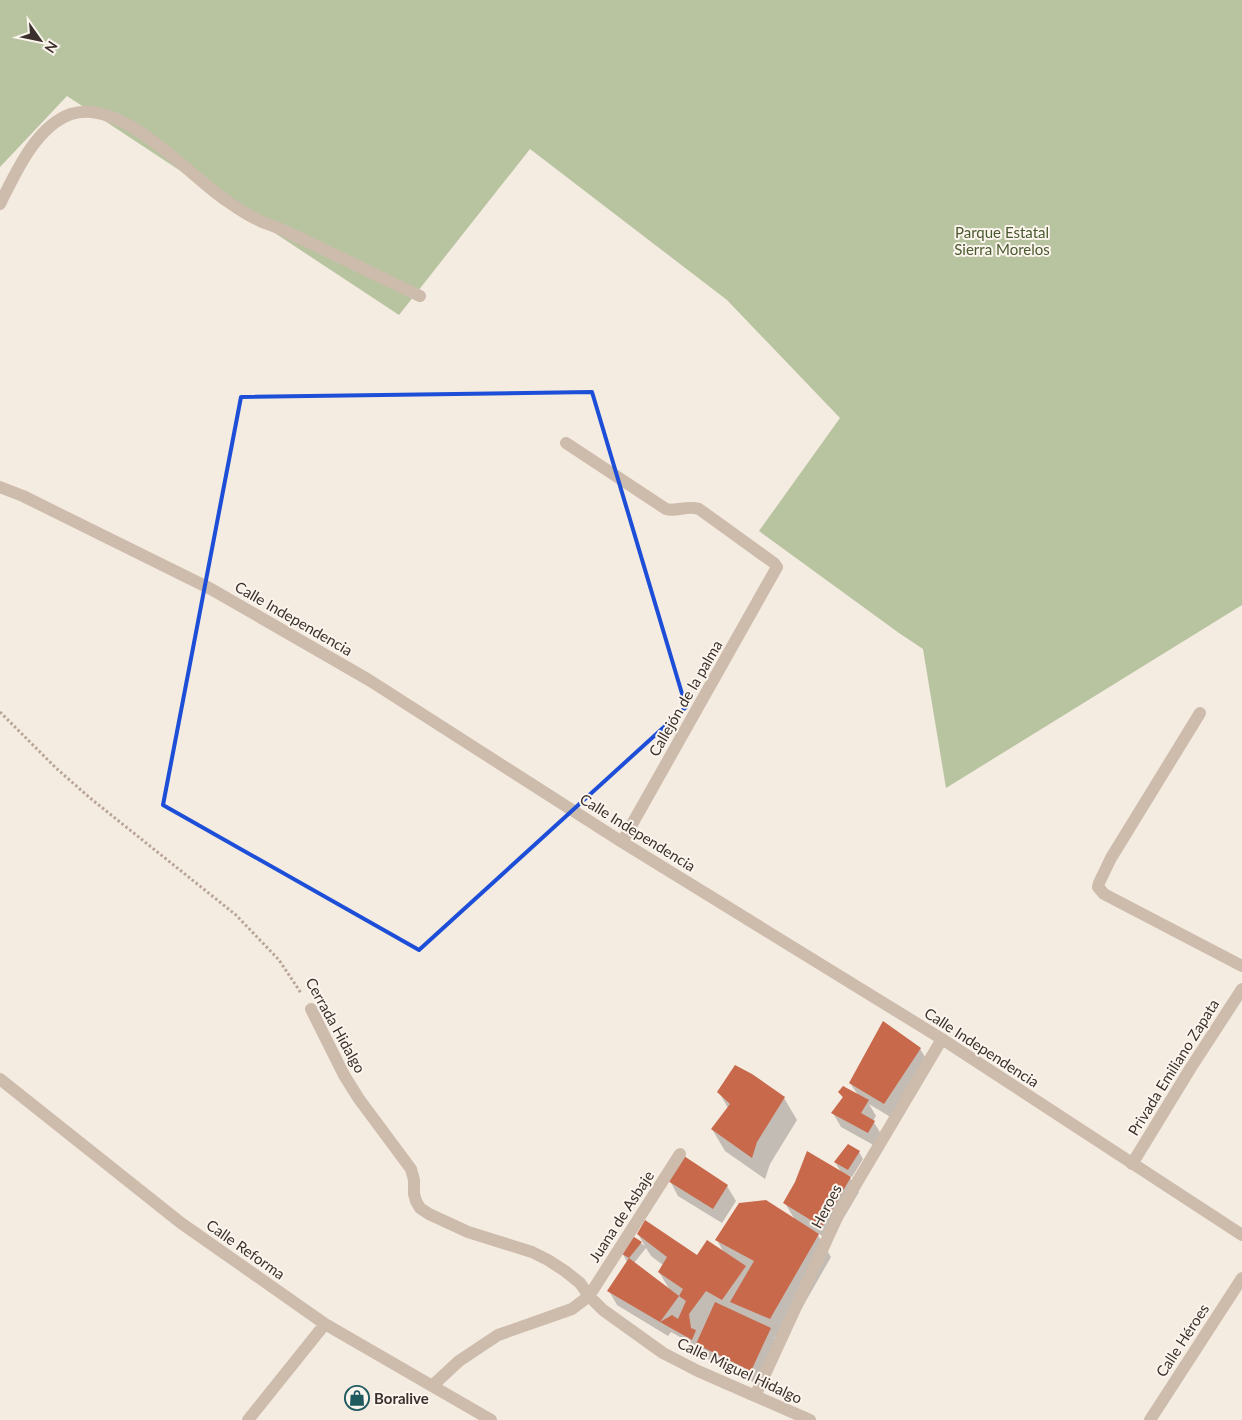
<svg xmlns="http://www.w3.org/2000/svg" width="1242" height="1420" viewBox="0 0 1242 1420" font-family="Lato,sans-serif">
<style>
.green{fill:#b8c4a0}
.shadow{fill:#0003;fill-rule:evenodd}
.building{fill:#c8694b}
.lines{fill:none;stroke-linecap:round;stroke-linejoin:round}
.path{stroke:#b9a596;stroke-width:3;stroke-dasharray:2.5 2.5;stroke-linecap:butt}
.minor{stroke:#cdbbac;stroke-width:12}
.marked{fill:none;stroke:#1d4ed8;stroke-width:4;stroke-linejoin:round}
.labels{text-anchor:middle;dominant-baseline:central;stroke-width:4;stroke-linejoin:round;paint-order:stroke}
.park-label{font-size:15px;fill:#4a5a2e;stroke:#fbf5ee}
.street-label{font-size:15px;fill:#3b302b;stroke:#fbf5ee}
.poi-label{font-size:15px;font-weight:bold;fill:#3b302b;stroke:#fbf5ee;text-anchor:start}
</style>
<rect width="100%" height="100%" fill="#f4ebe1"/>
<path class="green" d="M0 0H1242V605L946 788 923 649 899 633 759 531 840 418 727 300 530 149 399 315 67 96 0 167Z"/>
<path class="shadow" d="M920 1049 929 1063 892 1118 869 1104 876 1116 873 1121 883 1137 877 1147 841 1127 833 1113 843 1098 840 1092 858 1095 850 1083Z
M719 1092 784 1098 797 1120 770 1164 765 1179 725 1151 712 1129 728 1108Z
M859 1152 863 1159 852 1177 848 1175 859 1192 830 1241 816 1232 831 1257 783 1341 774 1337 778 1344 759 1385 706 1358 697 1344 696 1346 671 1332 668 1336 617 1305 609 1291 627 1262 623 1254 632 1237 645 1246 638 1234 697 1257 724 1253 717 1240 795 1220 785 1203 841 1172 835 1162ZM646 1248 651 1256 663 1265 659 1272 671 1292 634 1263Z
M670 1181 727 1186 736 1201 722 1223 678 1196Z"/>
<path class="building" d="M883 1021 921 1048 884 1104 849 1083Z
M735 1065 752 1074 785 1097 757 1142 752 1158 711 1129 730 1104 717 1092Z
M843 1086 869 1100 861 1113 875 1121 868 1133 831 1113 843 1097 838 1092Z
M848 1144 860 1151 848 1170 834 1162Z
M807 1151 851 1177 822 1227 783 1203 795 1182Z
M684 1156 728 1185 713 1209 668 1181Z
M766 1200 819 1234 770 1319 730 1302 754 1261 715 1240 739 1203Z
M645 1220 697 1255 707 1240 746 1266 722 1300 706 1291 689 1314 691 1328 696 1330 692 1340 660 1322 607 1291 629 1258 679 1296 660 1322 672 1315 678 1319 686 1301 679 1296 683 1289 658 1272 667 1257 637 1234Z
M631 1235 642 1242 629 1258 622 1254Z
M715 1302 771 1328 751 1371 696 1344Z"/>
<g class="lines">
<path class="path" d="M0 712 56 768 90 798 236 915 279 960 301 993"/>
<path class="minor" d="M0 204C15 174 36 126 71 114 121 98 186 172 224 199 234 206 245 214 256 219 266 224 277 227 287 232 332 253 376 275 420 296
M566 443 666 509C677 512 687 505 699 509L774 563 777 567 622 842
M0 487 23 496 211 589 369 680 622 842 942 1039 1242 1235
M1200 713 1111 858 1099 883 1098 887 1104 894 1242 966
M311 1009 344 1075 359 1099 411 1169 414 1180V1194L416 1201 420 1208 429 1214 468 1232 532 1252 548 1260 565 1271 580 1283 589 1296 603 1310 663 1353 698 1371 810 1420
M0 1079 181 1223 325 1324 491 1420
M1132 1164 1190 1069 1242 989
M432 1386 459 1361 498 1335 572 1309 589 1296 680 1154
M755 1396 840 1211 942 1039
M248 1420 325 1324
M1150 1420 1242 1278"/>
</g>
<path class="marked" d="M592 392 686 707 419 950 163 805 241 397Z"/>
<defs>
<symbol id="shop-ring" viewBox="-11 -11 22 22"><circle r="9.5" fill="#fbf5ee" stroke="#1f5a5e" stroke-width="1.5"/><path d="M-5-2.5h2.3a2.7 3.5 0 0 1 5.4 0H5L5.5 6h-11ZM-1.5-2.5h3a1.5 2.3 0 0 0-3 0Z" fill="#1f5a5e"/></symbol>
</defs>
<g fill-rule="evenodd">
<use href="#shop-ring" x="343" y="1384" width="28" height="28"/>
</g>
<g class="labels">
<g class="park-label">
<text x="1002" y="232">Parque Estatal<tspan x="1002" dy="17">Sierra Morelos</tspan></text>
</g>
<g class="street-label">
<text transform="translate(294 618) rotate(30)">Calle Independencia</text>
<text transform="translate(685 698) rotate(-60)">Callejón de la palma</text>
<text transform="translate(638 832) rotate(32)">Calle Independencia</text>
<text transform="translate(336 1025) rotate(61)">Cerrada Hidalgo</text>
<text transform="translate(982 1047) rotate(33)">Calle Independencia</text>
<text transform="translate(1173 1067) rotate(-58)">Privada Emiliano Zapata</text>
<text transform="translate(826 1206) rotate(-62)">Heroes</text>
<text transform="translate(621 1216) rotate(-57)">Juana de Asbaje</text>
<text transform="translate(246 1249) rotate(35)">Calle Reforma</text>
<text transform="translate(1182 1340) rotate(-57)">Calle Héroes</text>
<text transform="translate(740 1370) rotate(25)">Calle Miguel Hidalgo</text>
</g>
<g class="poi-label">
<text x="374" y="1398">Boralive</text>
</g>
</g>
<g transform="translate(40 40) rotate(123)" stroke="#fbf5ee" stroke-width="4" paint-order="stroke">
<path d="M0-4L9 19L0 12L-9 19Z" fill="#3b302b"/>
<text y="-8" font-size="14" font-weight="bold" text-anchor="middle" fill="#3b302b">N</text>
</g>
</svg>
